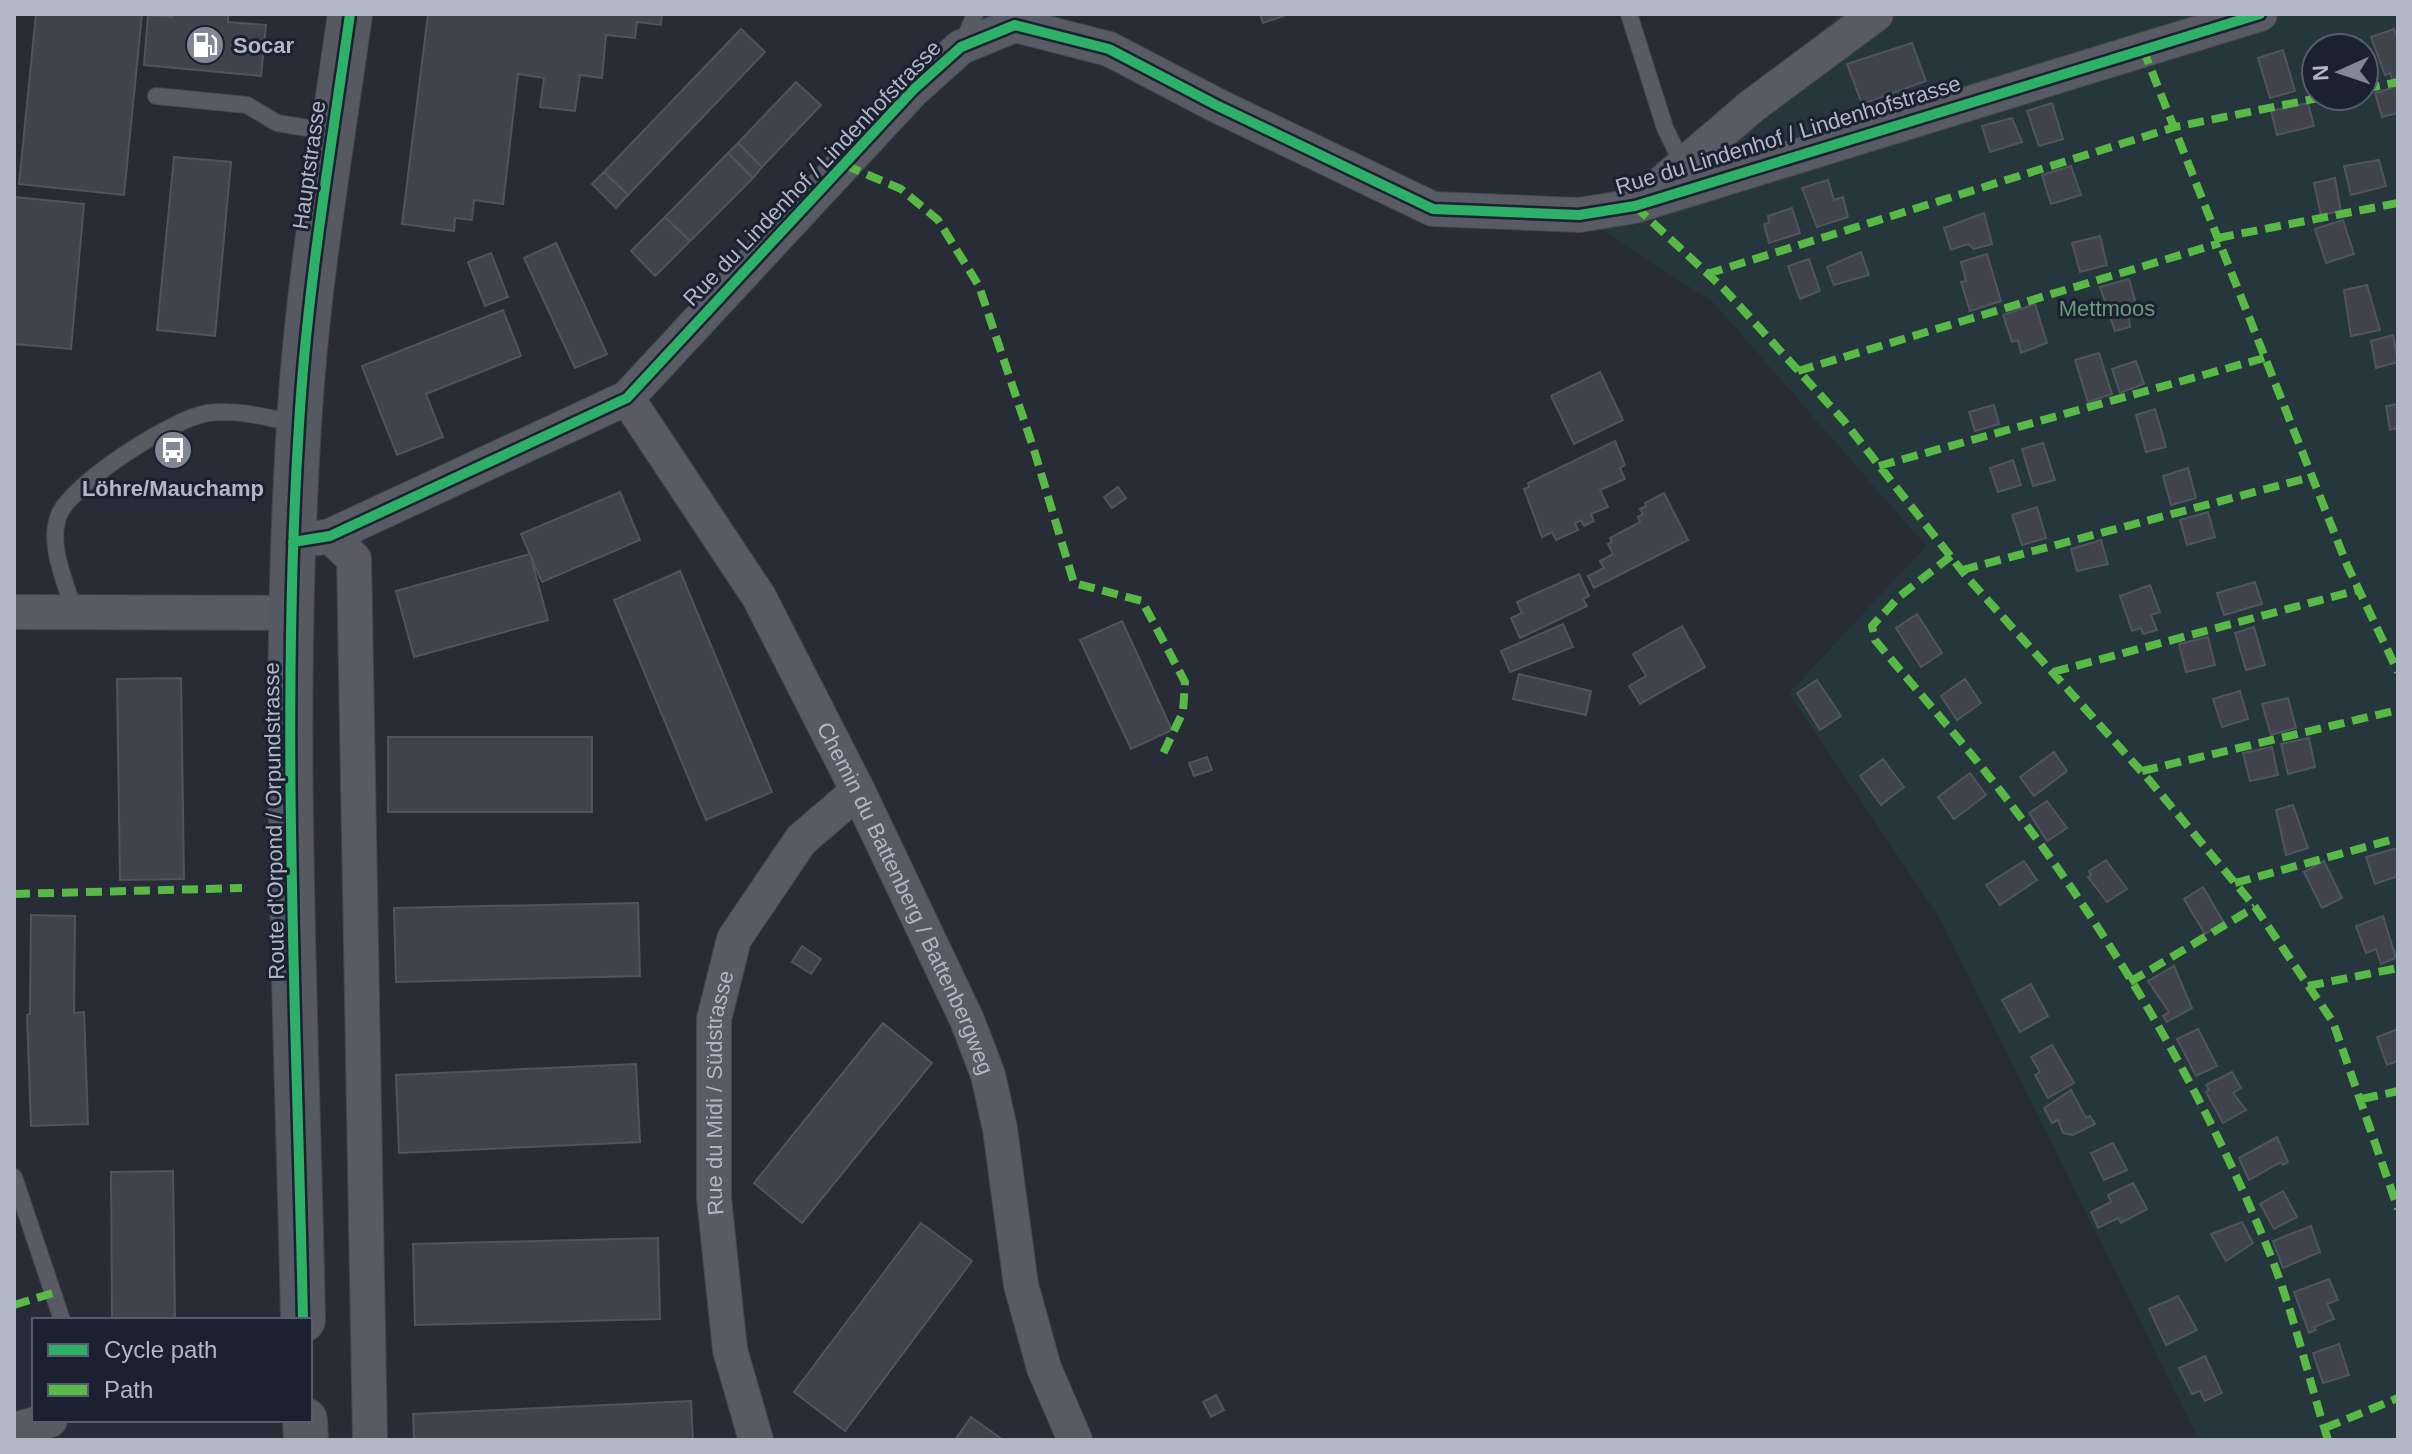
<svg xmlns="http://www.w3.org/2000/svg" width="2412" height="1454" viewBox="0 0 2412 1454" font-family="Helvetica,sans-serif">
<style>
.garden{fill:#25363c;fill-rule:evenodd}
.building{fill:#40434c;stroke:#50545e;stroke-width:2}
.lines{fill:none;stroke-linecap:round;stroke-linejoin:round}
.service-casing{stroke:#44474f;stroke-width:18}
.minor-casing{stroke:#44474f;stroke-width:36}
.secondary-casing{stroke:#44474f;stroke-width:46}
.service{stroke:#585b64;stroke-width:16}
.minor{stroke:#585b64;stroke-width:34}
.secondary{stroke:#575962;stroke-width:44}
.quiet{stroke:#58b947;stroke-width:8;stroke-dasharray:16 8;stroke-linecap:butt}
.cycleway-casing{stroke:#1b2131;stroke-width:15}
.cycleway{stroke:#2db169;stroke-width:10}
.labels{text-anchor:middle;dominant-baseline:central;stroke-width:6;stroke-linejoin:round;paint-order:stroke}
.poi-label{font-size:22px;font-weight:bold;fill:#b2b7c8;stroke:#1b2131;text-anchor:start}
.street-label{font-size:22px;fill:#b2b7c8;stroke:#1b2131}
.park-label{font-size:22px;fill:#68997b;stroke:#1b2131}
</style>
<rect width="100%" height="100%" fill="#282c36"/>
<path class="garden" d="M1840 14H2398V1440H2199L1939 917 1789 693 1926 546 1713 302 1579 215 1635 205ZM2316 48H2364V96H2316Z"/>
<path class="building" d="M36 14H142L124 195 19 184Z
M173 14H228V22L266 25 261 76 144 65 148 15 172 17Z
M428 14H662L661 25 637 22 635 38 606 35 602 78 580 75 575 111 540 107 544 78 518 74 503 204 474 200 472 220 455 218 454 231 402 224Z
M1260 14H1289L1263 23Z
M741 29 765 52 628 195 604 172Z
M2394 29 2398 40V79L2393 81 2390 73 2385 75 2371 37Z
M1912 43 1926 81 1862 104 1847 64Z
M2283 50 2295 91 2270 98 2258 58Z
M796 82 821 105 762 167 738 143Z
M2398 86V113L2382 117 2375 93Z
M2052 103 2063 139 2039 146 2027 111Z
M2308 103 2314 126 2277 135 2271 111Z
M2012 118 2022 142 1990 152 1982 126Z
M738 143 762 167 753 178 728 153Z
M728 153 753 178 690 241 665 217Z
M174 157 231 162 215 336 157 330Z
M2379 160 2386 186 2351 195 2344 166Z
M2071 166 2081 195 2051 204 2042 175Z
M604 172 628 195 616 208 592 184Z
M2335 178 2341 211 2321 215 2314 183Z
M1828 180 1834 200 1843 197 1848 217 1817 227 1802 188Z
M14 197 84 204 71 349 14 344Z
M1792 208 1800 233 1769 243 1764 224 1769 223 1768 216Z
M1984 213 1992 244 1974 249 1968 244 1951 250 1944 228Z
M665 217 690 241 655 276 631 251Z
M2343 220 2354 254 2326 263 2315 229Z
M2100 236 2107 265 2080 272 2072 243Z
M556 243 607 354 575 368 524 258Z
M1861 252 1869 275 1834 285 1827 267Z
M491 253 508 297 485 306 468 262Z
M1987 254 2001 301 1970 311 1961 282 1966 281 1961 262Z
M1809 259 1820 291 1800 299 1788 266Z
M2129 279 2137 308 2128 310 2130 327 2115 331 2100 287Z
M2367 285 2380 330 2351 336 2344 290Z
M2035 304 2047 343 2021 353 2018 340 2012 342 2003 315Z
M503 310 521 356 426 394 443 437 397 455 362 366Z
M2393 335 2398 362 2376 368 2371 341Z
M2099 353 2112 394 2088 402 2075 360Z
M2136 361 2144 384 2120 393 2112 369Z
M1600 372 1623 420 1574 444 1551 396Z
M2398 404V437L2396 428 2390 430 2386 406Z
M1994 405 1999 424 1975 431 1969 412Z
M2155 409 2166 447 2146 452 2136 415Z
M1615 441 1625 465 1620 468 1625 479 1600 490 1608 507 1591 514 1594 521 1584 526 1581 520 1575 523 1578 530 1556 540 1552 532 1542 537 1524 489 1529 487 1528 483Z
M2043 443 2055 480 2033 486 2022 449Z
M2013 460 2021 485 1998 492 1990 468Z
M2188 468 2196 498 2171 505 2163 476Z
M1118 487 1126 498 1112 508 1104 497Z
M620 492 640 540 542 582 521 534Z
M1664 493 1688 540 1594 588 1588 576 1604 568 1600 561 1613 554 1608 544 1612 542 1610 538 1640 522 1638 517 1643 514 1640 509 1646 506 1645 503Z
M2037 507 2046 538 2022 545 2012 515Z
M2208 512 2215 537 2187 545 2180 520Z
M2101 540 2108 564 2077 571 2071 549Z
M530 554 548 620 414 657 396 591Z
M680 571 772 792 706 820 614 600Z
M1579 574 1589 596 1583 599 1587 606 1520 638 1511 618 1522 613 1517 602Z
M2255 582 2262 604 2224 615 2217 593Z
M2150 585 2160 612 2151 615 2157 630 2143 634 2141 628 2132 631 2120 596Z
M1917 614 1942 653 1921 667 1896 628Z
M1122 621 1172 730 1131 749 1080 640Z
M1563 624 1573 647 1510 672 1501 651Z
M1682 626 1705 667 1640 704 1629 686 1646 676 1633 654Z
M2254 627 2265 665 2246 670 2235 633Z
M2208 637 2215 665 2186 672 2179 644Z
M1519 674 1591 691 1586 715 1513 699Z
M181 678 184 879 120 880 117 679Z
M1965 679 1981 703 1957 720 1941 696Z
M1817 680 1841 716 1820 730 1797 693Z
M2240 691 2248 719 2222 727 2213 699Z
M2288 698 2296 728 2271 735 2262 704Z
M388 737H592V812H388Z
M2309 738 2315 767 2288 774 2281 744Z
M2272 747 2278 775 2250 781 2243 753Z
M2054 752 2067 771 2034 796 2020 777Z
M1207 757 1212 770 1194 776 1189 763Z
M1883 759 1904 787 1881 805 1860 776Z
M1970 773 1986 795 1954 819 1938 797Z
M2047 801 2067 828 2047 841 2029 813Z
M2293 805 2308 848 2286 855 2276 810Z
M2397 848 2398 876 2375 884 2366 857Z
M2106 860 2127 889 2107 902 2088 877 2091 875 2089 871Z
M2024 861 2037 880 2000 905 1986 885Z
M2324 861 2342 898 2322 908 2304 872Z
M2203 887 2224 923 2205 934 2184 899Z
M638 903 640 976 396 982 394 908Z
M31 915 75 916 74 1013 84 1012 88 1124 31 1126 27 1015 30 1014Z
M2383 916 2396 958 2381 964 2376 949 2366 953 2356 926Z
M802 946 821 959 811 974 792 962Z
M2174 966 2192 1008 2167 1022 2163 1016 2169 1012 2148 981Z
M2031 984 2048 1016 2020 1032 2002 1000Z
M883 1023 932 1063 802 1223 754 1183Z
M2198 1029 2217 1066 2196 1076 2177 1039Z
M2398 1029V1061L2387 1065 2377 1037Z
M2052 1045 2074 1083 2048 1098 2035 1075 2040 1072 2031 1057Z
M636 1064 640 1142 399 1153 396 1075Z
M2232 1072 2241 1088 2233 1093 2246 1110 2223 1123 2206 1092 2209 1090 2206 1085Z
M2071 1090 2086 1118 2090 1116 2095 1124 2073 1135 2063 1133 2058 1120 2052 1123 2044 1108Z
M2277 1137 2288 1162 2283 1165 2281 1162 2249 1180 2239 1158Z
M2113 1143 2127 1170 2104 1180 2091 1153Z
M173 1171 175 1320H112L111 1172Z
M2133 1183 2147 1209 2121 1223 2118 1218 2098 1228 2091 1212 2111 1202 2108 1195Z
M2283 1191 2297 1217 2274 1229 2260 1204Z
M2242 1222 2253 1243 2226 1261 2211 1234Z
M921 1223 972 1261 845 1431 794 1392Z
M2311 1226 2320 1252 2283 1268 2273 1241Z
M658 1238 660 1319 415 1325 413 1244Z
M2329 1279 2338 1300 2327 1304 2334 1319 2314 1327 2316 1330 2309 1333 2294 1292Z
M2178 1296 2197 1330 2166 1345 2149 1309Z
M2339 1344 2349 1375 2323 1383 2313 1353Z
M2205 1356 2222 1393 2205 1401 2200 1391 2192 1394 2179 1368Z
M1216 1395 1224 1410 1211 1417 1203 1402Z
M691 1401 693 1440H414L413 1414Z
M971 1417 1003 1440H955Z"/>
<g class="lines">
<defs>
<path id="service" d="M1629 14 1665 128 1683 165
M962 45 975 14
M156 96 247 105 277 123 332 132
M74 611C66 583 47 544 59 515 72 483 173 418 208 413 239 409 269 418 299 424
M14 1177 62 1320"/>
<g id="minor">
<path d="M1648 195 1752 106 1876 14"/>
<path id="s1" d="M627 398 759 597 858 791 967 1020 988 1075 1000 1129 1021 1285 1044 1368 1075 1440"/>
<path d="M330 536 354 559 370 1440"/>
<path d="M293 542 330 536 627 398 913 90 961 47 1015 25 1109 49 1216 105 1433 209 1579 215 1635 206 2260 14"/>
<path d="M14 612 291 613"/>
<path d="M14 1430 50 1420"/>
<path id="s2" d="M756 1440 730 1350 714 1198V1019L734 939 801 840 858 791"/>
</g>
<path id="secondary" d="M303 1320C297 1022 280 723 299 425 307 287 331 150 350 14
M305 1420 306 1440"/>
</defs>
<use href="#service" class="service-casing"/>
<use href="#minor" class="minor-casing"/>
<use href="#secondary" class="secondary-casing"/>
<use href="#service" class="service"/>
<use href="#minor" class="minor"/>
<use href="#secondary" class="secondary"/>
<path class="quiet" d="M2143 49 2347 565 2398 672
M2364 89 2398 82
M845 165 901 189 938 220 979 286 1034 450 1074 583 1142 601 1185 682 1183 712 1160 760
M1635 206 1725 290 1844 421 1966 576 2150 781 2255 907 2333 1022 2398 1209
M2218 238 2398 203
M1707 274 2175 127 2328 96
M1798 371 2220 243
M1879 466 2264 358
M1951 556 1900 596 1872 626 1875 640C1914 687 1954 732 1992 780 2103 921 2200 1083 2268 1249 2293 1310 2308 1377 2328 1440
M1962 570 2311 477
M2053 672 2358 590
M2142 771 2398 710
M2235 883 2398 838
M14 894 242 888
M2130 982 2255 907
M2308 986 2398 968
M2362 1099 2398 1091
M14 1305 53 1293
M2325 1428 2398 1398"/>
<defs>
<path id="cycleway" d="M293 542 330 536 627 398 913 90 961 47 1015 25 1109 49 1216 105 1433 209 1579 215 1635 206 2260 14
M303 1320C297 1022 280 723 299 425 307 287 331 150 350 14"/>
</defs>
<use href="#cycleway" class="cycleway-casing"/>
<use href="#cycleway" class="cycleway"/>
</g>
<defs>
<symbol id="fuel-disc" viewBox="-11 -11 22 22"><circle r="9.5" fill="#828695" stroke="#1b2131"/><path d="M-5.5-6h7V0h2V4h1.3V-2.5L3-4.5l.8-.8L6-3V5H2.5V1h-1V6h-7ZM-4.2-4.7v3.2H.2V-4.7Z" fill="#fff"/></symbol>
<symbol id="bus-disc" viewBox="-11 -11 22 22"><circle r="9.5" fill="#828695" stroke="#1b2131"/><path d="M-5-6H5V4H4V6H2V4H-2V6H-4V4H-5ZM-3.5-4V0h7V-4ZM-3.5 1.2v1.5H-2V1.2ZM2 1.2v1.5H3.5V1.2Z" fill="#fff"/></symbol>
</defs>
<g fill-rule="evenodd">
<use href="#fuel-disc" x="183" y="23" width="44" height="44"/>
<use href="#bus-disc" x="151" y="428" width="44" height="44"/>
</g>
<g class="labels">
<g class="poi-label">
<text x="233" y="45">Socar</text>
<text x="173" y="488" text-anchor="middle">Löhre/Mauchamp</text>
</g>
<g class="street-label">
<text transform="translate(1788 135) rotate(-17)">Rue du Lindenhof / Lindenhofstrasse</text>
<text transform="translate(309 165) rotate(-82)">Hauptstrasse</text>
<text transform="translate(812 173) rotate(-46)">Rue du Lindenhof / Lindenhofstrasse</text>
<text transform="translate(274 821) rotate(-91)">Route d'Orpond / Orpundstrasse</text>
<text stroke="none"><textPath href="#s1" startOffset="574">Chemin du Battenberg / Battenbergweg</textPath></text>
<text stroke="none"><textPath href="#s2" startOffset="352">Rue du Midi / Südstrasse</textPath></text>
</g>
<g class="park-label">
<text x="2107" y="308">Mettmoos</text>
</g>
</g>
<rect width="2412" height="1454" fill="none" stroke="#b2b7c8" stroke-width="32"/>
<rect x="32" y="1318" width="280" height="104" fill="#1b2131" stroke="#575d6d" stroke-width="2"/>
<rect x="48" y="1344" width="40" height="12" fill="#2db169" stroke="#575d6d" stroke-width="2"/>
<text x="104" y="1358" font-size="24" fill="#b2b7c8">Cycle path</text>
<rect x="48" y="1384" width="40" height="12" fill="#58b947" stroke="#575d6d" stroke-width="2"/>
<text x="104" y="1398" font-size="24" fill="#b2b7c8">Path</text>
<g transform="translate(2340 72) rotate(267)"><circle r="38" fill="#1b2131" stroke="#575d6d" stroke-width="2"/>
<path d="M0-6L14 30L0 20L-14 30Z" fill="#828695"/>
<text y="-12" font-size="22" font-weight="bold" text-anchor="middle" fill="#b2b7c8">N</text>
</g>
</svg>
